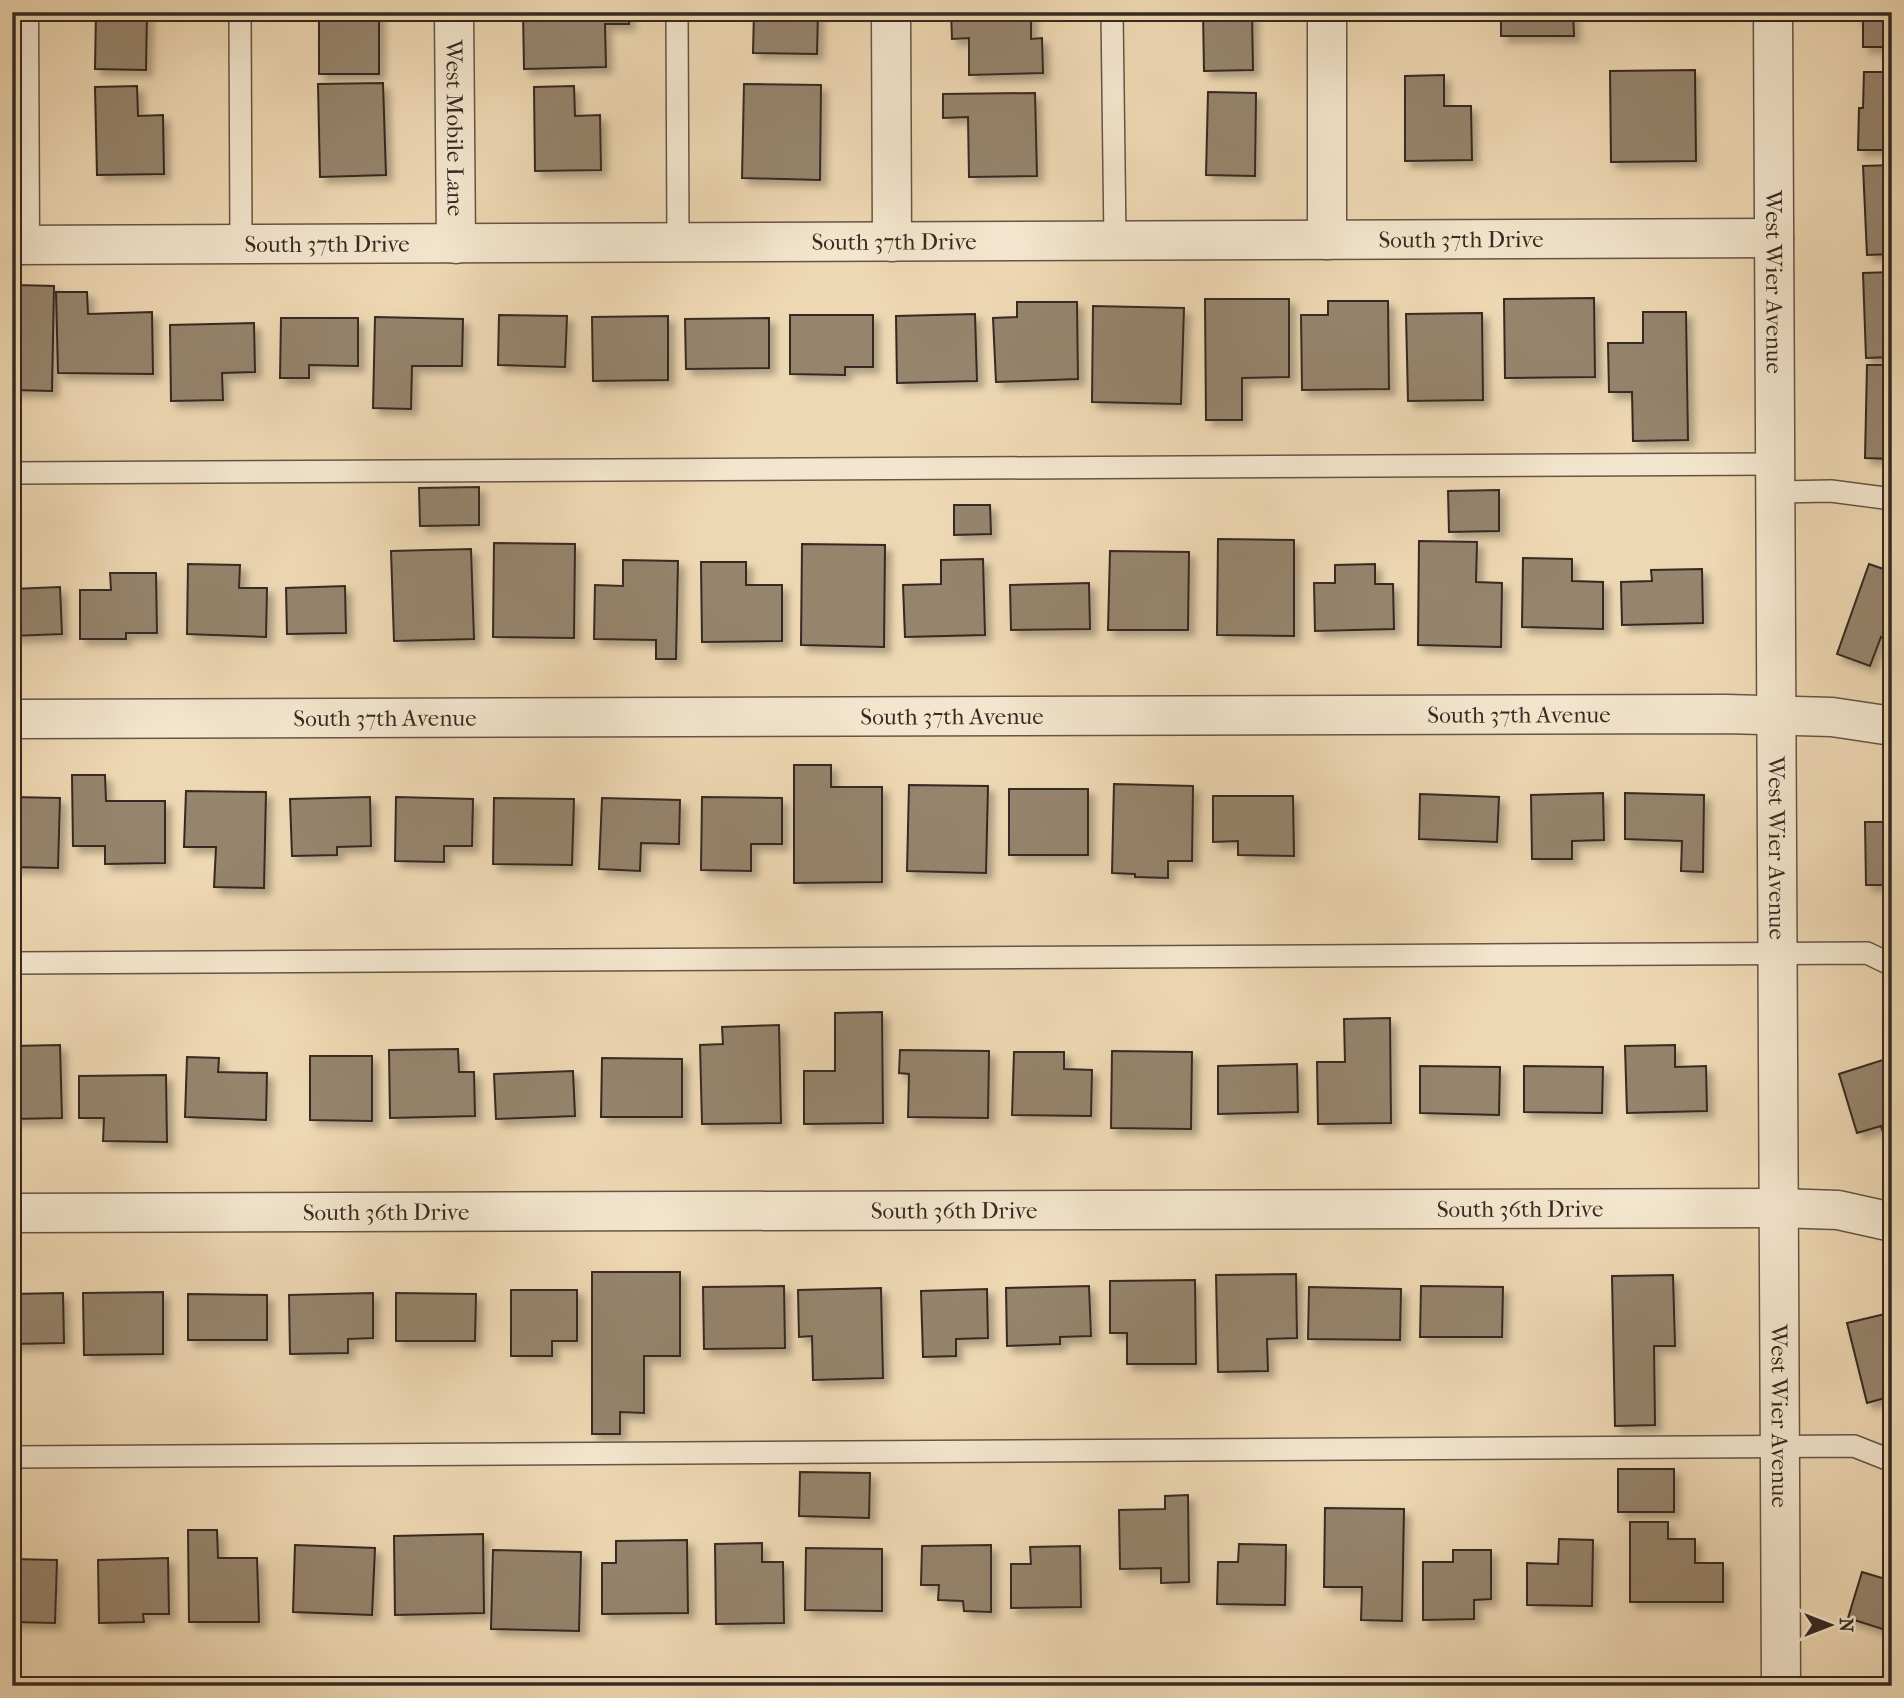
<svg xmlns="http://www.w3.org/2000/svg" width="1904" height="1698" viewBox="0 0 1904 1698" font-family="'IM FELL French Canon',serif">
<style>
.building{fill:#96846d;stroke:#362922;stroke-width:2;filter:url(#shadow)}
.lines{fill:none;stroke-linecap:round;stroke-linejoin:round}
.service-casing{stroke:#645546;stroke-width:24}
.minor-casing{stroke:#645546;stroke-width:41}
.tertiary-casing{stroke:#645546;stroke-width:41}
.service{stroke:#f4e6ce;stroke-width:21}
.minor{stroke:#f4e6ce;stroke-width:38}
.tertiary{stroke:#f4e6ce;stroke-width:38}
.labels{text-anchor:middle;dominant-baseline:central;stroke-width:5;stroke-linejoin:round;paint-order:stroke}
.street-label{font-size:23px;fill:#362922;stroke:#f4e6ce}
</style>
<defs>
<filter id="shadow"><feDropShadow dx="6" dy="6" stdDeviation="3.5" flood-color="#0004"/></filter>
</defs>
<rect width="100%" height="100%" fill="#eed8b3"/>
<filter id="stains"><feTurbulence type="fractalNoise" baseFrequency=".00286" numOctaves="4"/><feColorMatrix values="0 0 0 0 .2 0 0 0 0 .09 0 0 0 0 .02 0 0 0 .5 -.17"/></filter>
<radialGradient id="worn" r=".72"><stop offset=".6" stop-color="#630" stop-opacity="0"/><stop offset="1" stop-color="#630" stop-opacity=".3"/></radialGradient>
<path class="building" d="M96 12H147L146 70 95 69Z
M319 12H379V74H319Z
M523 12H629V24H605L606 67 524 69Z
M754 12H818L817 54 753 53Z
M951 12H1031V39L1042 38 1043 73 969 75V38L952 39Z
M1203 12H1252L1253 70 1204 71Z
M1501 12H1573L1574 36H1501Z
M1856 12H1892V47H1863V16L1856 17Z
M1695 70 1696 161 1611 162 1610 71Z
M1864 72H1892V150H1858L1859 108H1863Z
M1444 75V106H1471L1472 160 1405 161V76Z
M383 83 386 175 320 177 318 84Z
M744 84 821 85 820 180 742 178Z
M137 86 138 116 163 115 164 174 97 175 95 87Z
M574 86 575 116 600 115 601 170 535 171 534 87Z
M1208 92 1256 93 1255 176 1206 175Z
M1035 93 1037 176 969 177 968 117 943 118V94Z
M1892 165V254L1867 255 1863 166Z
M1892 272V357L1866 358 1863 273Z
M16 285 54 286 52 391 12 390V320H15Z
M56 292H87L88 314 152 312 153 374 58 373Z
M1594 298 1595 377 1505 378 1504 299Z
M1205 299H1289V377L1242 378V420H1206Z
M1328 301H1388L1389 389 1302 390 1301 315H1328Z
M1017 302H1077L1078 379 996 382 993 318 1017 317Z
M1093 306 1184 308 1181 404 1092 402Z
M1643 312H1686L1688 440 1633 441 1632 392H1609L1608 343H1643Z
M1482 313 1483 400 1408 401 1406 314Z
M975 314 977 381 897 383 896 316Z
M499 315 567 316 565 367 498 365Z
M790 315H873V367H845V375L790 374Z
M668 316V380L593 381 592 317Z
M375 317 463 319 462 366H412L411 409 373 408Z
M281 318H358V366L309 365V378H280Z
M769 318V368L686 369 685 319Z
M254 323 255 372 222 373 223 400 171 401 170 325Z
M1867 365H1892V459L1865 458Z
M479 487V525L420 526 419 488Z
M1499 490V531L1449 532 1448 491Z
M954 505H990L991 534 954 535Z
M1218 539 1294 540V636L1217 635Z
M1419 541 1477 542 1476 582 1502 583 1501 647 1418 645Z
M494 543 575 544 574 638 493 637Z
M802 544 885 545 884 647 801 645Z
M471 549 474 639 394 641 391 551Z
M1110 551 1189 552 1188 630H1108Z
M1523 558 1572 559V581L1603 582V629L1522 627Z
M983 559 985 635 905 637 903 585 941 584V560Z
M623 560 678 561 676 659H656V640L594 639 595 585 623 586Z
M701 562H746V585H782V641L702 642Z
M188 564 240 565 239 588H267L266 637 187 634Z
M1375 564V584H1393L1394 629 1315 631 1314 583H1335V565Z
M1869 564 1892 572V641L1881 637 1870 666 1837 654Z
M1702 569 1703 623 1622 625 1621 582 1652 581 1651 570Z
M110 573H156L157 633H126V639H80V590H111Z
M1089 583 1090 629 1011 630 1010 585Z
M345 586 346 633 287 634 286 588Z
M60 587 62 634 12 636V589Z
M794 765H831V787H882V882L794 883Z
M72 775H105L106 801H165V863L105 864V846H73Z
M1114 784 1193 786 1192 861H1168V878L1135 877V874L1112 873Z
M909 785 988 786 986 873 907 871Z
M1009 789H1088V855H1009Z
M186 791 266 792 264 888 214 887 216 847H184Z
M1603 793 1604 840 1572 841V859H1532L1531 795Z
M1625 793 1704 795 1703 872 1681 871 1682 841 1625 839Z
M1420 794 1499 797 1497 842 1419 839Z
M1213 796H1293L1294 856 1238 855V841L1213 842Z
M12 797 60 798 58 868 12 867Z
M370 797 371 846 337 847V855L292 856 290 799Z
M396 797 473 799 472 846H444V862L395 861Z
M702 797 782 798V844H751V871L701 870Z
M494 798 574 799 572 865 493 864Z
M602 798 680 800 679 844 641 843 640 871 599 869Z
M1865 822H1892V885H1866Z
M882 1012 883 1123 804 1124V1071H835V1013Z
M1390 1018 1391 1123 1318 1124 1317 1062H1345L1344 1019Z
M779 1025 781 1123 702 1124 700 1045 723 1044 722 1027Z
M60 1045 62 1118 12 1119V1046Z
M1675 1045V1067L1706 1066 1707 1111 1627 1113 1625 1046Z
M458 1049 459 1072H474L475 1116 390 1118 389 1050Z
M900 1050 989 1051 988 1118 908 1117 909 1074 899 1073Z
M1112 1051 1192 1052 1191 1129 1111 1128Z
M1014 1052H1064V1069L1092 1070 1091 1116 1012 1115Z
M310 1056H372V1121L310 1120Z
M187 1057 219 1058 218 1072 267 1073 266 1120 185 1117Z
M1892 1057V1142L1887 1144 1881 1126 1857 1133 1839 1074Z
M602 1058 682 1059V1117H601Z
M1297 1064 1298 1112 1218 1114V1066Z
M1420 1066 1500 1067 1499 1115 1420 1113Z
M1524 1066 1603 1067 1602 1113 1524 1112Z
M573 1071 575 1116 496 1119 494 1074Z
M166 1075 167 1142 103 1141 104 1118H79V1076Z
M592 1272H680V1356H644V1413L620 1412V1434H592Z
M1296 1274 1297 1338 1267 1339 1268 1371 1218 1372 1216 1275Z
M1673 1275 1675 1346H1654L1655 1425 1615 1426 1612 1276Z
M1195 1280 1196 1364H1127V1333H1110V1281Z
M784 1286 785 1348 704 1349 703 1287Z
M1089 1286 1091 1336 1060 1337V1344L1007 1346 1006 1288Z
M1421 1286 1503 1287 1502 1337H1420Z
M1309 1287 1401 1289 1400 1340 1308 1339Z
M881 1288 883 1378 813 1380 812 1336 799 1337 798 1290Z
M987 1289 988 1338 956 1339V1356L923 1357 921 1291Z
M511 1290H577V1341H552V1356H511Z
M163 1292V1354L84 1355 83 1293Z
M63 1293 64 1343 12 1344V1294Z
M373 1293V1338L348 1339V1353L290 1354 289 1295Z
M396 1293 476 1294 475 1341H396Z
M188 1294 267 1295V1340H188Z
M1885 1314 1890 1332H1892V1396L1867 1403 1847 1323Z
M1618 1469H1674V1512H1618Z
M800 1472 870 1473 869 1518 799 1516Z
M1188 1495 1189 1582 1161 1583V1568L1120 1569 1119 1510 1165 1509V1496Z
M1325 1508 1404 1509 1402 1621 1361 1620 1362 1587H1324Z
M1630 1522H1668V1539H1695V1563H1723V1602H1630Z
M188 1530H217L218 1558H257L259 1622H189Z
M483 1534 484 1613 395 1615 394 1536Z
M1559 1539 1593 1540 1592 1606 1527 1605V1563L1558 1564Z
M687 1540 688 1613 602 1614V1563H616V1541Z
M762 1543V1562H783L784 1623 716 1624 715 1544Z
M1239 1544 1286 1545 1285 1605 1217 1604 1218 1562H1238Z
M295 1545 375 1548 372 1615 293 1612Z
M991 1545V1612L964 1611 963 1601 938 1600 939 1585H921L922 1546Z
M1080 1546 1081 1607 1011 1608V1564H1031L1030 1547Z
M806 1548 882 1549V1611L805 1610Z
M493 1550 581 1552 579 1631 491 1629Z
M1453 1550H1491V1599L1474 1600V1619L1423 1620V1562H1453Z
M168 1558 169 1614H143L144 1622 99 1623 98 1560Z
M12 1559 57 1560 55 1623 12 1622Z
M1862 1572 1892 1581V1632L1848 1618Z"/>
<g class="lines">
<defs>
<path id="service" d="M240 12 241 244
M677 12 678 243
M1112 12 1115 241
M12 473 1776 464
M1776 492 1831 491 1892 499
M12 963 1867 953 1892 965
M12 1457 1854 1446 1892 1461"/>
<g id="minor">
<path d="M19 12 20 245"/>
<path id="s1" d="M454 12 456 244"/>
<path d="M891 12 892 242"/>
<path d="M1327 240V12"/>
<path id="s2" d="M12 245 1774 238"/>
<path id="s3" d="M12 719 1726 714 1832 717 1892 726"/>
<path id="s4" d="M12 1213 1779 1208 1838 1210 1892 1222"/>
</g>
<g id="tertiary">
<path id="s5" d="M1773 12 1781 1686"/>
</g>
</defs>
<use href="#service" class="service-casing"/>
<use href="#minor" class="minor-casing"/>
<use href="#tertiary" class="tertiary-casing"/>
<use href="#service" class="service"/>
<use href="#minor" class="minor"/>
<use href="#tertiary" class="tertiary"/>
</g>
<g class="labels">
<g class="street-label">
<text stroke="none"><textPath href="#s1" startOffset="116">West Mobile Lane</textPath></text>
<text stroke="none"><textPath href="#s2" startOffset="1449">South 37th Drive</textPath></text>
<text stroke="none"><textPath href="#s2" startOffset="882">South 37th Drive</textPath></text>
<text stroke="none"><textPath href="#s2" startOffset="315">South 37th Drive</textPath></text>
<text stroke="none"><textPath href="#s5" startOffset="270">West Wier Avenue</textPath></text>
<text stroke="none"><textPath href="#s3" startOffset="1507">South 37th Avenue</textPath></text>
<text stroke="none"><textPath href="#s3" startOffset="940">South 37th Avenue</textPath></text>
<text stroke="none"><textPath href="#s3" startOffset="373">South 37th Avenue</textPath></text>
<text stroke="none"><textPath href="#s5" startOffset="836">West Wier Avenue</textPath></text>
<text stroke="none"><textPath href="#s4" startOffset="1508">South 36th Drive</textPath></text>
<text stroke="none"><textPath href="#s4" startOffset="942">South 36th Drive</textPath></text>
<text stroke="none"><textPath href="#s4" startOffset="374">South 36th Drive</textPath></text>
<text stroke="none"><textPath href="#s5" startOffset="1404">West Wier Avenue</textPath></text>
</g>
</g>
<rect width="1904" height="1698" fill="none" stroke="#eed8b3" stroke-width="42"/>
<rect x="14" y="14" width="1876" height="1670" fill="none" stroke="#362922" stroke-width="3.5"/>
<rect x="21" y="21" width="1862" height="1656" fill="none" stroke="#362922" stroke-width="2"/>
<g transform="translate(1830 1625) rotate(90)" stroke="#f4e6ce" stroke-width="5" paint-order="stroke">
<path d="M0-5L12 26L0 18L-12 26Z" fill="#362922"/>
<text y="-10" font-size="19" font-weight="bold" text-anchor="middle" fill="#362922">N</text>
</g>
<rect width="100%" height="100%" filter="url(#stains)"/>
<rect width="100%" height="100%" fill="url(#worn)"/>
</svg>
